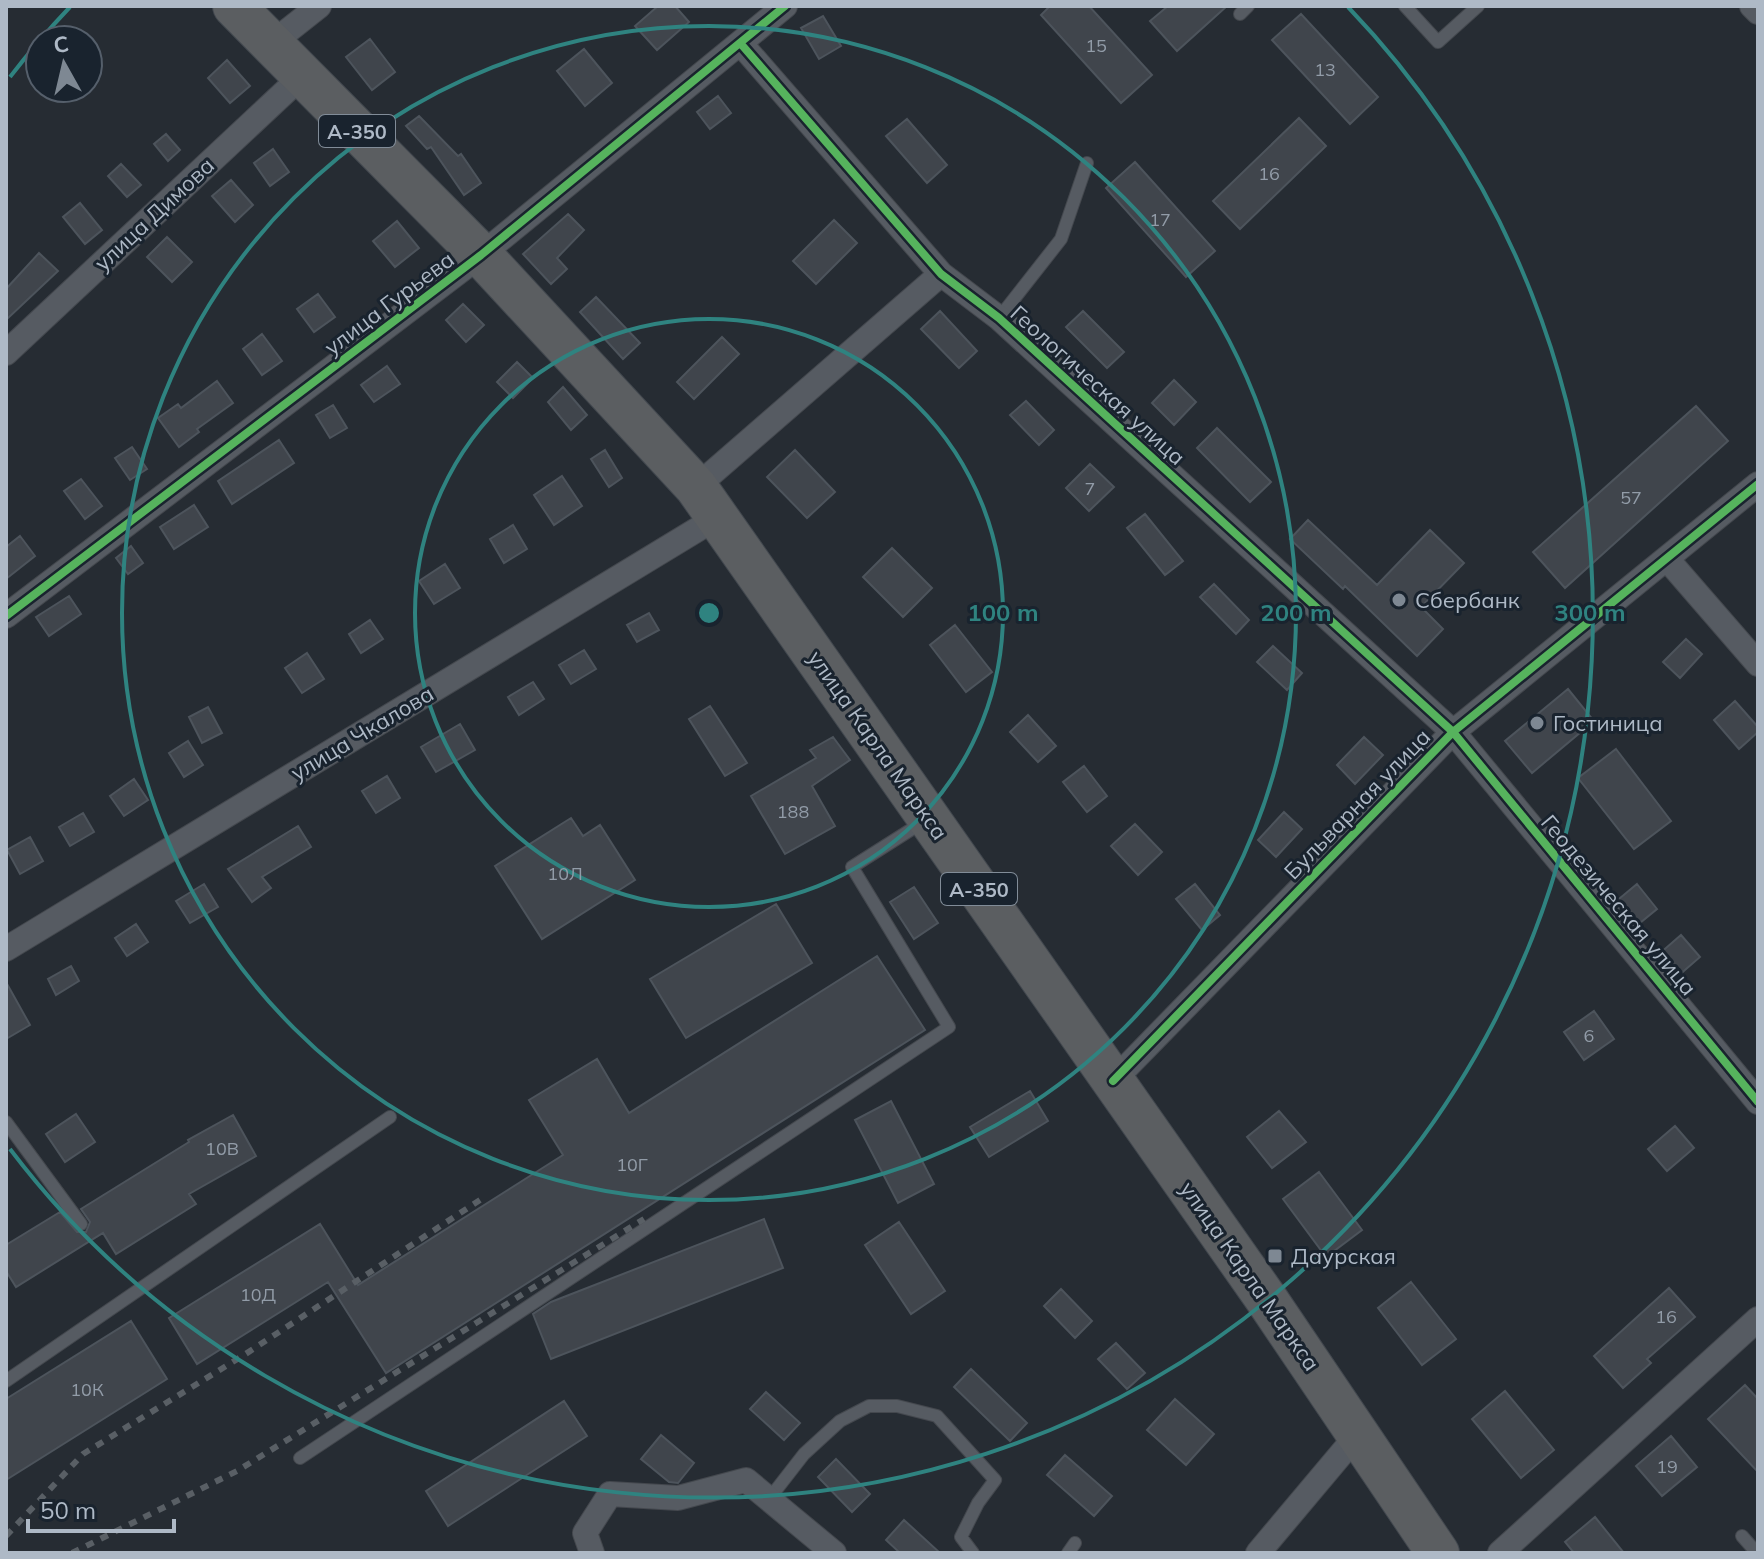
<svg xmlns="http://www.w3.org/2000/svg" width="1764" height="1559" viewBox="0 0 1764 1559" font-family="Mulish,sans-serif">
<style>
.building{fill:#40454c;stroke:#4d545c;stroke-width:2}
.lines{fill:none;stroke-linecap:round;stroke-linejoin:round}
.lane-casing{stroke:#44484e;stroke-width:14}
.street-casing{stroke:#44484e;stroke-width:26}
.highway-casing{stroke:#42484f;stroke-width:44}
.lane{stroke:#565b62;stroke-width:12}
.street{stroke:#565b62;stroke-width:24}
.highway{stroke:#5b5e61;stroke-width:42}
.rail{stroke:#595f65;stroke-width:6;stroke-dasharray:8 8;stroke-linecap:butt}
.cycleway-casing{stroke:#19232e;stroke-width:13}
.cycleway{stroke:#56b35d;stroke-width:8}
.ring{fill:none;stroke:#2f8380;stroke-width:4}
.poi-dot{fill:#7e8893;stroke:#19232e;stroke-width:3}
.labels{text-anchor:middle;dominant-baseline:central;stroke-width:6;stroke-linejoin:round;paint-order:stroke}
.number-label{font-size:18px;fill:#929ca8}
.shield{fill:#19232e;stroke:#818c98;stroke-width:2}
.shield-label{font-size:20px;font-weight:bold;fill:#aeb9c6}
.street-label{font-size:22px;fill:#aeb9c6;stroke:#19232e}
.poi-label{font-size:22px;fill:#aeb9c6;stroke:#19232e;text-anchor:start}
.centre{fill:#2f8380;stroke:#19232e;stroke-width:4}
.ring-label{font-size:24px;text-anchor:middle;font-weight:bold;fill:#2f8380;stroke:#19232e;stroke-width:6;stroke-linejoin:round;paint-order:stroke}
</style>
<rect width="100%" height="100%" fill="#262c33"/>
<path class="building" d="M658 6H675L689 22 657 50 635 26Z
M1050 6H1089L1152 75 1121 103 1041 15Z
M1168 6H1227L1177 51 1150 21Z
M1301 14 1378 97 1350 124 1272 40Z
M823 16 841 46 819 59 801 28Z
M370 39 395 72 372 90 346 57Z
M584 49 612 83 585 106 557 71Z
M227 60 250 86 230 103 208 78Z
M718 96 731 113 710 129 697 112Z
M419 116 458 156 461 154 481 183 464 195 431 147 427 149 406 126Z
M1299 118 1326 146 1240 229 1213 201Z
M907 119 947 165 927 183 886 136Z
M166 134 180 150 168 161 154 144Z
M273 149 289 172 270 186 254 163Z
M1135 162 1215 251 1186 277 1106 188Z
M121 164 141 185 127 197 108 176Z
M231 180 253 205 235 222 212 196Z
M80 203 102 230 85 244 63 217Z
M568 214 584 230 557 258 567 269 551 284 523 254Z
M834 220 857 243 816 284 793 261Z
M397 221 419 248 395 267 373 241Z
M167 237 192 262 172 282 147 257Z
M39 253 58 271 6 320V289Z
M318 294 335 317 314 332 297 309Z
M596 297 640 343 623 359 580 312Z
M463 304 484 325 466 342 446 320Z
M940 311 977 351 959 368 921 329Z
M1083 311 1124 352 1107 368 1066 327Z
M262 334 282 361 262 375 243 349Z
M722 337 739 354 694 399 677 382Z
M517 362 533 378 513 398 497 382Z
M387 366 400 384 374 402 361 385Z
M1174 380 1196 402 1174 425 1152 403Z
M217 381 233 403 197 429 199 432 179 447 158 418 178 404 181 408Z
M563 387 587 415 571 430 548 402Z
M1026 401 1054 430 1039 445 1010 415Z
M333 405 347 428 330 438 316 415Z
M1696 406 1728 441 1565 588 1533 552Z
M1217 428 1271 482 1250 502 1197 448Z
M279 440 294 463 232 504 218 481Z
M132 447 147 469 130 480 115 458Z
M605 450 622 478 609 487 591 459Z
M795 450 835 492 807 518 767 477Z
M1090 464 1114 487 1089 511 1066 488Z
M562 476 582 506 554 525 534 495Z
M81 479 102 506 85 519 64 491Z
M194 505 208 527 174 549 160 527Z
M1145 514 1183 561 1165 575 1127 528Z
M1308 520 1377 585 1430 530 1464 563 1421 607 1443 629 1417 656 1345 586 1343 589 1290 539Z
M513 525 527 549 504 563 490 539Z
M20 536 35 556 6 579V547Z
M131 546 143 563 128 574 116 558Z
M892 548 932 588 903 617 863 577Z
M445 564 460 588 434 604 419 581Z
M1214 584 1249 620 1236 634 1200 597Z
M69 596 81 614 49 636 36 617Z
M649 613 659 630 637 642 627 625Z
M370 620 383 639 361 653 349 634Z
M955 625 992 672 966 692 930 645Z
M1686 639 1702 654 1680 678 1663 662Z
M1273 646 1302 673 1287 690 1257 662Z
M584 650 596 669 571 684 559 665Z
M307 653 324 679 302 693 285 668Z
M533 682 544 699 519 715 508 697Z
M1568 689 1594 721 1532 773 1505 741Z
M1735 701 1758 727V732L1739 749 1714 720Z
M710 706 747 763 725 776 689 719Z
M208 707 222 733 202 743 189 717Z
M1028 715 1056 746 1038 762 1010 732Z
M460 724 475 750 436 772 421 747Z
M833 737 850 760 812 786 835 826 785 854 751 796 816 758 810 750Z
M1364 737 1383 755 1355 784 1337 765Z
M188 741 203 765 184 777 169 753Z
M1616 749 1671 821 1634 849 1578 778Z
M1084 766 1107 796 1087 812 1063 782Z
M387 776 400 798 376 813 362 791Z
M134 779 148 800 124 816 110 796Z
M1284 812 1302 829 1276 857 1258 840Z
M83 813 94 832 70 846 59 827Z
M571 818 583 836 600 825 635 880 542 939 495 866Z
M1135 824 1162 852 1138 875 1111 846Z
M298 826 311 847 262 877 271 888 252 902 228 869Z
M30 837 43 861 20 874 7 850Z
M204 884 218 907 190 923 176 901Z
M1195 884 1220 915 1202 930 1176 899Z
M1637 884 1657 909 1635 927 1614 903Z
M914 887 938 923 914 939 890 902Z
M776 904 812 963 686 1038 650 979Z
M136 924 148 942 127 956 115 938Z
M1681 935 1700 957 1678 976 1659 954Z
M877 956 925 1030 386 1373 328 1282 197 1364 169 1318 320 1224 358 1285 563 1155 529 1100 597 1059 629 1113Z
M71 966 79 981 56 995 48 979Z
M6 982 30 1025 6 1039Z
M1594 1011 1614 1039 1584 1060 1564 1032Z
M1030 1091 1048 1121 989 1157 970 1127Z
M891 1101 934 1184 898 1203 855 1120Z
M1279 1111 1306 1142 1272 1168 1247 1137Z
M76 1114 95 1142 65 1162 46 1134Z
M233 1115 256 1156 189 1194 196 1204 116 1254 103 1233 16 1287 6 1271V1245L60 1212 77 1232H86L90 1222 81 1209 189 1142 188 1140Z
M1675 1126 1694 1148 1667 1171 1648 1149Z
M1319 1172 1362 1230 1326 1257 1283 1199Z
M764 1219 783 1268 551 1359 533 1314 551 1302Z
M899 1222 945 1291 911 1314 865 1245Z
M1411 1282 1456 1339 1422 1365 1378 1308Z
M1669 1288 1695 1317 1647 1359 1651 1363 1623 1388 1594 1356Z
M1061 1289 1092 1321 1075 1338 1044 1306Z
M131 1321 167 1379 6 1480V1399Z
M1116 1343 1145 1373 1127 1389 1098 1359Z
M971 1369 1027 1423 1010 1441 954 1387Z
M1745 1385 1758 1399V1472L1708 1419Z
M1505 1391 1554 1450 1521 1478 1472 1419Z
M766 1392 800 1423 784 1440 750 1409Z
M1175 1399 1214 1434 1186 1465 1147 1430Z
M564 1401 587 1436 448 1526 426 1491Z
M661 1435 694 1463 678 1483 669 1482 641 1459Z
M1671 1436 1697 1467 1662 1496 1636 1466Z
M1065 1455 1112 1496 1094 1516 1047 1475Z
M836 1459 870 1494 852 1512 818 1477Z
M1595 1517 1624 1553H1574L1565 1542Z
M904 1520 940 1553H900L886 1540Z"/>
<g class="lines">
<defs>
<path id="lane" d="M1405 6 1438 42 1478 6
M1240 14 1248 6
M999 318 1061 239 1087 163
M6 1122 81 1224
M6 1381 390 1117
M300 1458 949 1027 852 867 923 822
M769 1499 804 1454 840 1421 869 1406H897L937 1416 995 1480 978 1503 961 1537 973 1553
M1742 1536 1757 1553
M1068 1553 1075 1543"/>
<path id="street" d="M1752 6 1758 12
M271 44 319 6
M741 44 941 274 999 318 1453 732 1758 1102
M6 353 302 76
M696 487 941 274
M1667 559 1758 664
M6 616 481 255 785 6
M6 949 718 517
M1113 1081 1453 732 1758 484
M592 1553 585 1533 610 1494 678 1498 746 1480 834 1553
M1258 1553 1358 1434
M1500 1553 1758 1319"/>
<path id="highway" d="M234 6 481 255 696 487 1267 1300 1438 1553"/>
</defs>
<use href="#lane" class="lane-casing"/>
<use href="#street" class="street-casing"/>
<use href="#highway" class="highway-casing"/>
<use href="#lane" class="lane"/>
<use href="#street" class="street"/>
<use href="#highway" class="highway"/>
<path class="rail" d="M6 1536 83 1454 244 1355 480 1200
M72 1553 237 1471 644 1219"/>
<defs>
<path id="cycleway" d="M741 44 941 274 999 318 1453 732 1758 1102
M6 616 481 255 785 6
M1113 1081 1453 732 1758 484"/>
</defs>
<use href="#cycleway" class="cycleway-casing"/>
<use href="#cycleway" class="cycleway"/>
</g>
<g class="ring">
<circle cx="709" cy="613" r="294"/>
<circle cx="709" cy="613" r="587"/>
<path d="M10 77A881 881 0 0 1 70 7M1348 7A881 881 0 1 1 10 1149"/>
</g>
<g class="poi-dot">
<circle cx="1399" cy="600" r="8"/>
<circle cx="1537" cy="723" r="8"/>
<rect x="1267" y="1248" width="16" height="16" rx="4"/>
</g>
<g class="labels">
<g class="number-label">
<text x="1096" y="45">15</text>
<text x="1325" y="69">13</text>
<text x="1269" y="173">16</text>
<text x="1160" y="219">17</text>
<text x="1090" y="488">7</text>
<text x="1631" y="497">57</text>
<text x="793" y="811">188</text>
<text x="565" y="873">10Л</text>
<text x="1589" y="1035">6</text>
<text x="222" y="1148">10В</text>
<text x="632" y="1164">10Г</text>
<text x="258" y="1294">10Д</text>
<text x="1666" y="1316">16</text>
<text x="87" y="1389">10К</text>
<text x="1667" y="1466">19</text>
</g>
<g class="shield">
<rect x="319" y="115" width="76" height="32" rx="6"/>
<rect x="941" y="873" width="76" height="32" rx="6"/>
</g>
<g class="shield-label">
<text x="357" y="131">А-350</text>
<text x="979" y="889">А-350</text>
</g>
<g class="street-label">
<text transform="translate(154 214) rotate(-43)">улица Димова</text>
<text transform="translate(389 303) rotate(-37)">улица Гурьева</text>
<text transform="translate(1098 385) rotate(42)">Геологическая улица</text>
<text transform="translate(362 733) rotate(-31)">улица Чкалова</text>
<text transform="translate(878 745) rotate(55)">улица Карла Маркса</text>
<text transform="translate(1357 804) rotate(-46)">Бульварная улица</text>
<text transform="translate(1619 905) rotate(50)">Геодезическая улица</text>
<text transform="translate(1250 1276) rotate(55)">улица Карла Маркса</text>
</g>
<g class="poi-label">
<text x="1415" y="600">Сбербанк</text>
<text x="1553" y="723">Гостиница</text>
<text x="1291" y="1256">Даурская</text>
</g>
</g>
<circle cx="709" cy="613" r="12" class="centre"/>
<g class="ring-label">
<text x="1003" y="621">100 m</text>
<text x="1296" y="621">200 m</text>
<text x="1590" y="621">300 m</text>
</g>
<rect width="1764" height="1559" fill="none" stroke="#aeb9c6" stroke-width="16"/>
<g transform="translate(64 64) rotate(352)"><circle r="38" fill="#19232e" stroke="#555f6b" stroke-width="2"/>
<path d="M0-6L14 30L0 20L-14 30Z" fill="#7e8893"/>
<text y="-12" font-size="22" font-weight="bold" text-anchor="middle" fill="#aeb9c6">С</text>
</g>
<path d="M28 1519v12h146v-12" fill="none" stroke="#aeb9c6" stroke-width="4"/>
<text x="40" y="1519" font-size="24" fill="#aeb9c6" stroke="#19232e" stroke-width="6" paint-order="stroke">50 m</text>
</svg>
